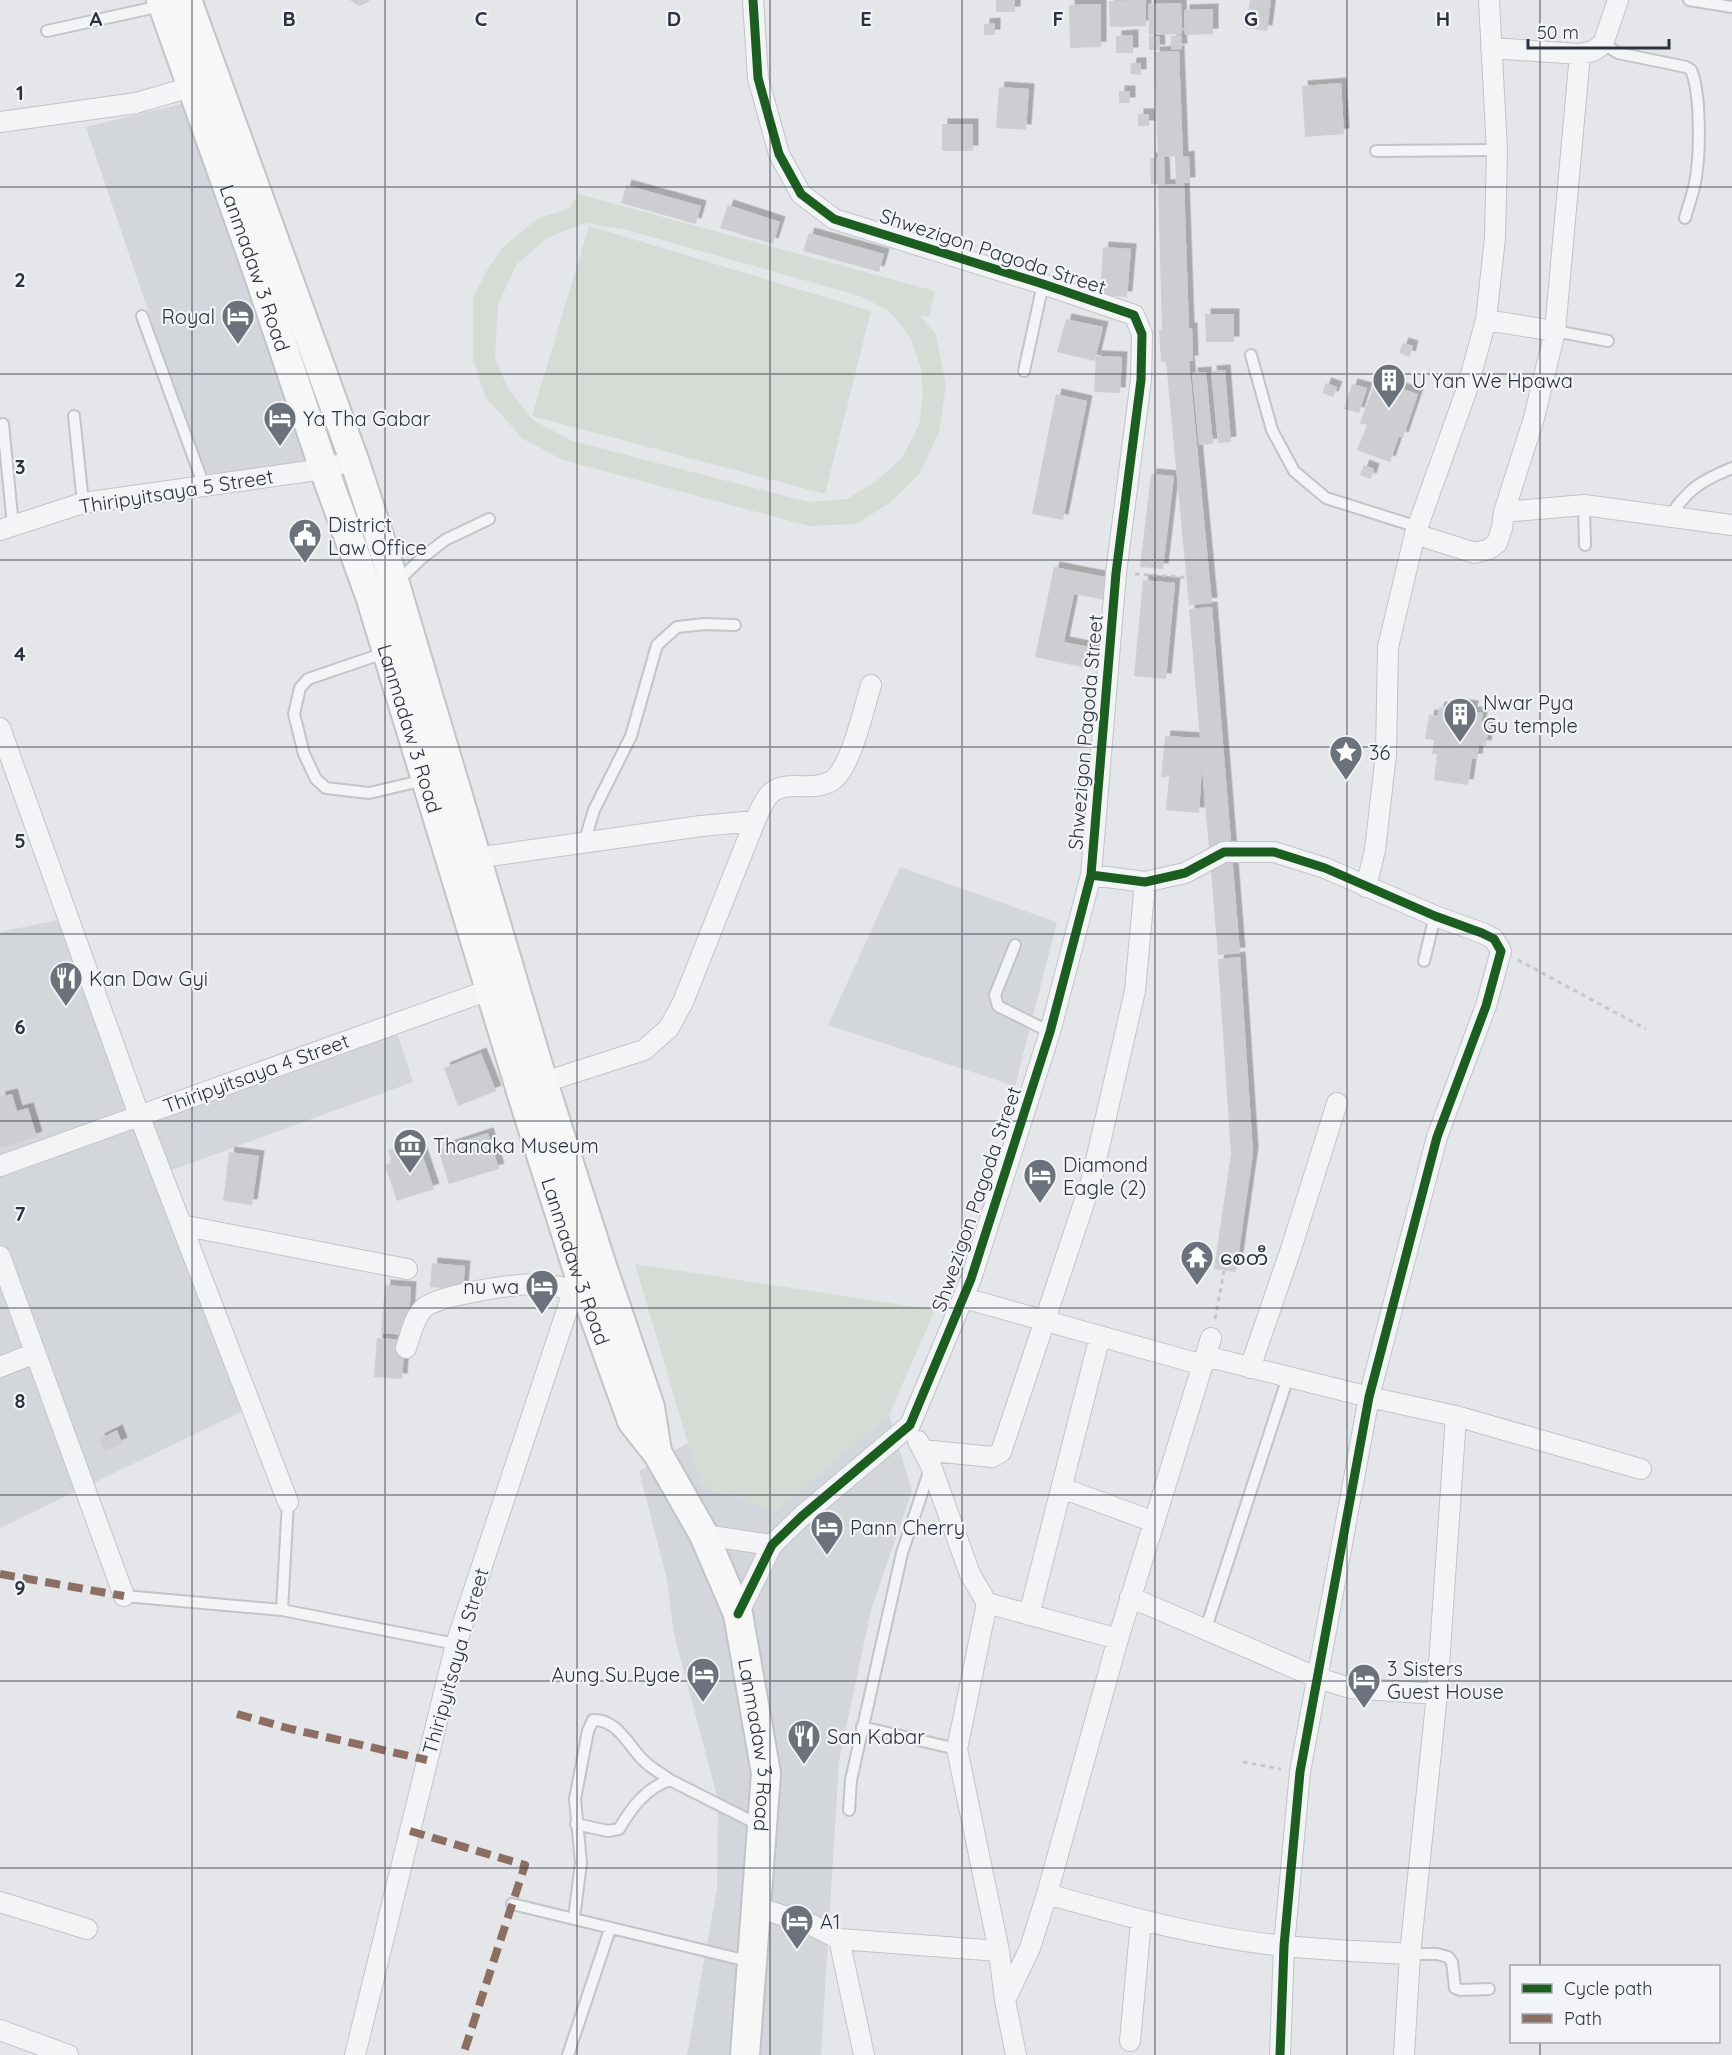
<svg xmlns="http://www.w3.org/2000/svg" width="1732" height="2055" viewBox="0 0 1732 2055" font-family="Quicksand,'Noto Sans Myanmar',sans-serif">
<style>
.built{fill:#d3d6db}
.green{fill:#d5dcd5;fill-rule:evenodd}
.building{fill:#cdced1;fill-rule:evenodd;filter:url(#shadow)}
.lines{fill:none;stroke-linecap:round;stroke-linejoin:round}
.service-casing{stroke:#c2c4c7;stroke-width:14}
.minor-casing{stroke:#c2c4c7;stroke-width:22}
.secondary-casing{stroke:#c2c4c7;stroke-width:32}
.path{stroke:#c5c7ca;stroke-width:3;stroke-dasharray:4.5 4.5;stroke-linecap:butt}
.service{stroke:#f3f4f5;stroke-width:10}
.minor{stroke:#f3f4f5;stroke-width:20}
.secondary{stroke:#f7f7f7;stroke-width:28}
.quiet{stroke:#8d6e63;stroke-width:8;stroke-dasharray:15 8;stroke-linecap:butt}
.cycleway-casing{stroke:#f2f4f7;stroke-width:13}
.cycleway{stroke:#1b5e20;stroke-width:9}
.grid{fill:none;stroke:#2c3340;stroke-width:1.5;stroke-opacity:0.55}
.labels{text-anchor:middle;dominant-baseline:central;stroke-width:4.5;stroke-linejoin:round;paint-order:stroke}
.street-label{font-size:20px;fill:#2c3340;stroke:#f2f4f7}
.poi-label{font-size:20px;fill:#2c3340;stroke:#f2f4f7;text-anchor:start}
.grid-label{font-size:20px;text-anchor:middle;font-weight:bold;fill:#2c3340;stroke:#f2f4f7;stroke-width:4.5;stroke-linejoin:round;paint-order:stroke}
</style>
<defs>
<filter id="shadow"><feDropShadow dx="5.5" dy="-5.5" stdDeviation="0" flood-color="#0004"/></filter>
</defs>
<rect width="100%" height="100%" fill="#e4e6e9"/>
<path class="built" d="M189 102 321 466 203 474 86 127Z
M900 867 1057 922 1015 1086 828 1025Z
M68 918 139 1115 394 1023 413 1082 161 1174 251 1407 0 1528V932Z
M889 1415 912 1491 871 1610 839 1761 821 2055H687L717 1889 718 1800 674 1634 667 1579 639 1471 688 1443 712 1489 775 1511Z"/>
<path class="green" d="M578 194 935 291 929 317 920 315 936 335 946 385 939 432 920 473 891 502 856 524 809 526 563 460 523 439 486 398 473 360V297L486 272 502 248 537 219 570 208ZM585 223 623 229 860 296 889 311 910 337 921 369 923 396 919 425 902 458 875 482 847 499 809 502 572 441 533 420 507 387 495 357 498 305 516 265 547 238Z
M589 226 871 311 825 494 532 416Z
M635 1264 935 1310 889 1415 775 1511 700 1484Z"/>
<path class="building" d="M350 0H370L365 4 358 6Z
M996 0H1015V12H996Z
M1146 0V26L1110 27 1109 1Z
M1250 0H1271L1267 31 1246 28Z
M1181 3 1182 34 1149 35 1148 4Z
M1101 4V47L1070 48 1069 5Z
M1213 9V34L1185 35 1184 10Z
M995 23V35H984V24Z
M1133 35V53H1116V36Z
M1181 35 1182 49 1171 50V36Z
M1149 36H1159L1160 50H1149Z
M1179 51 1183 157 1189 156 1190 183H1184L1189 328H1192L1193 361H1189L1212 603 1189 605 1166 362H1161L1159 330 1170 328 1162 329 1158 184H1151L1150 158H1158L1154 52ZM1175 156 1176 184 1165 185 1164 157Z
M1131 63H1141V75L1130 74Z
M1341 83 1344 134 1305 137 1302 86Z
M999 87 1029 89 1026 130 996 128Z
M1119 91H1130V103H1119Z
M1138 114H1149V126H1138Z
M942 124H973V151H942Z
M626 185 701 206 696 224 621 203Z
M728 205 780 222 773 244 720 228Z
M809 233 884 254 879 272 803 251Z
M1103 247 1131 249 1127 297 1100 295Z
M1205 314H1234V342H1206Z
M1066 319 1103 327 1096 356 1122 357 1120 393 1094 392 1096 356 1095 361 1057 352Z
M1403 343 1413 346 1410 357 1399 353Z
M1225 370 1231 442 1218 443 1211 371Z
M1206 372 1213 444 1199 445 1192 373Z
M1376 380 1418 394 1403 438 1399 436 1390 462 1357 450 1367 425 1360 423Z
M1326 383 1337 387 1333 397 1322 393Z
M1352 384 1367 388 1359 413 1344 409Z
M1056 394 1087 401 1063 520 1032 514Z
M1364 465 1374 469 1371 479 1360 475Z
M1151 474 1174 476 1163 569 1140 567Z
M1054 567 1110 578 1105 600 1074 594 1064 642 1101 649 1096 670 1035 657Z
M1143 580 1175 583 1166 679 1134 676Z
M1212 607 1240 953 1218 955 1202 767 1199 813 1166 810 1169 776 1161 778 1165 736 1200 738 1189 609Z
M1450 703 1473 706 1472 712 1483 713 1481 722 1489 723 1486 746 1479 745 1477 759H1472L1468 785 1434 780 1437 754H1432L1434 740 1425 739 1429 715 1437 716 1439 707 1449 709Z
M1240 957 1253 1153 1236 1272 1214 1269 1231 1154 1218 959Z
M481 1053 496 1091 458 1106 444 1068Z
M12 1094 17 1111 28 1108 37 1137 0 1148V1097Z
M488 1133 499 1169 449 1184 438 1149Z
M409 1143 412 1154 421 1151 434 1189 397 1201 385 1165 392 1162 388 1150Z
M229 1152 259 1156 252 1205 223 1201Z
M432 1263 465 1266 463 1290 430 1287Z
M385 1285 411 1287 408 1335 381 1333Z
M377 1338 405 1340 402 1379 374 1377Z
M117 1430 122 1443 104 1451 99 1439Z"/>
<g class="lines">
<defs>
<path id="service" d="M1689 0 1732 7
M47 31 161 6
M1603 44 1618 53 1686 67 1691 70C1701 93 1700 152 1696 177 1694 191 1689 204 1685 218
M1376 151 1497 150
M142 316 204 486
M1555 331 1608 341
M1251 355 1272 430 1294 471 1326 498 1418 527
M1024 371 1043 284
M74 416 83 503
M3 424 13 526
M1584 505 1585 545
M1670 516C1689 488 1701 481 1732 468
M397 582 423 557 445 540 489 519
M387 652 308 679 300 688 294 714 304 754 316 779 326 788 369 793 425 780
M584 843 594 810 631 736 657 645 677 627 705 624 735 625
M1015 945 995 995 998 1006 1050 1032
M1424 961 1435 916
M124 1596 282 1610 456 1644
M282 1610 288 1502
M1206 1628 1288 1377
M862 1727 957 1749
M849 1810 851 1780 902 1553 930 1469
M576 1824 608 1831 619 1829C632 1807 646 1788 670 1780L759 1825
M512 1904 752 1962
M574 1918 581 1863 575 1799 588 1731 593 1720C617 1719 628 1745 643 1760 651 1768 662 1774 670 1780
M1410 1954H1437L1448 1957 1452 1962 1455 1988 1461 1990 1489 1989
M568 2055 610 1929"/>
<path id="minor" d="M1491 48 1580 54 1593 51 1603 44 1618 0
M0 122 136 103 191 87
M1486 320 1555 331
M1504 512 1584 505 1732 525
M0 530 83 503 324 469 354 460
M1415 534 1475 553 1489 549 1497 543 1502 528 1504 512 1534 418 1555 331 1580 54
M0 728 139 1115 288 1502
M476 858 701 826 755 821
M1091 875 1145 882 1185 873 1224 852H1274L1325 868 1435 916 1482 933 1494 939 1501 951 1486 1006 1437 1137 1369 1397 1300 1772 1284 1946 1280 2055
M1366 887 1375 850 1386 754 1388 647 1415 534 1467 389 1486 320 1495 238 1497 150 1489 0
M532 1086 644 1050 669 1028 683 1002 755 821C759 812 764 799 771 793 786 779 814 793 833 780 851 767 864 708 871 685
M0 1166 500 986
M181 1225 407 1269
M0 1256 124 1596
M964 1298 1203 1365
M406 1348C411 1335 413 1319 423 1309 435 1295 520 1283 541 1284 552 1285 563 1288 573 1289
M1205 1356 1369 1397 1456 1416 1641 1469
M0 1367 35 1353
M1250 1368 1291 1249 1337 1103
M918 1441 931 1466 970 1574 987 1603 1118 1639
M923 1450 992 1457 1001 1452 1091 1182 1135 991 1145 882
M1062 1488 1154 1522
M704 1535 772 1545
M1130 1597 1318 1678 1350 1688 1437 1694
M987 1603 957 1749 999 1951 1005 2000 1016 2055
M738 1614 772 1545 802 1516 910 1425 971 1279 1050 1032 1091 875 1116 573 1141 380 1142 334 1134 315 1043 284 834 219 801 194 779 154 758 78 753 0
M1029 1615 1100 1336
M1047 1894C1125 1916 1205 1939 1286 1946 1327 1950 1369 1952 1410 1954
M0 1902 87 1929
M756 1907 810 1924 839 1939 999 1951
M839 1939 864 2055
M1005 2000 1030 1948 1047 1894 1118 1639 1211 1338
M0 2030 68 2055
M1130 2041 1141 1921
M355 2055 456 1644 579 1274
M1404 2055 1410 1954 1437 1694 1456 1416"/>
<g id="secondary">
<path id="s1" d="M161 0 257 270 324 469 370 596 524 1101 579 1274 632 1421 658 1454 704 1535 738 1614 766 1773 745 2055"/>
<path d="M187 0 354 460 395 584 543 1082 602 1266 650 1407 657 1452"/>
</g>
</defs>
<use href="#service" class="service-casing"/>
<use href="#minor" class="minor-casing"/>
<use href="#secondary" class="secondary-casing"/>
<path class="path" d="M1135 574 1196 578
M1518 960 1646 1029
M1215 1319 1224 1271
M1243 1762 1281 1769"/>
<use href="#service" class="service"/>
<use href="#minor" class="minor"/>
<use href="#secondary" class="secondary"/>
<path class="quiet" d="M0 1574 124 1596
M237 1714 291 1729 427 1760
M410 1831 525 1865 463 2055"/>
<defs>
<path id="cycleway" d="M1091 875 1145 882 1185 873 1224 852H1274L1325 868 1435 916 1482 933 1494 939 1501 951 1486 1006 1437 1137 1369 1397 1300 1772 1284 1946 1280 2055
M738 1614 772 1545 802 1516 910 1425 971 1279 1050 1032 1091 875 1116 573 1141 380 1142 334 1134 315 1043 284 834 219 801 194 779 154 758 78 753 0"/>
</defs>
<use href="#cycleway" class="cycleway-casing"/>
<use href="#cycleway" class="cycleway"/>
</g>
<path class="grid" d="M192 0V2055M385 0V2055M577 0V2055M770 0V2055M962 0V2055M1155 0V2055M1347 0V2055M1540 0V1966M0 187H1732M0 374H1732M0 560H1732M0 747H1732M0 934H1732M0 1121H1732M0 1308H1732M0 1495H1732M0 1681H1732M0 1868H1732M1540 2042V2055"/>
<defs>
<symbol id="hotel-pin" viewBox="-11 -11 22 30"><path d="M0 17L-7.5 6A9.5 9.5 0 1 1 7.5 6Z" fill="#6c727b" stroke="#f2f4f7"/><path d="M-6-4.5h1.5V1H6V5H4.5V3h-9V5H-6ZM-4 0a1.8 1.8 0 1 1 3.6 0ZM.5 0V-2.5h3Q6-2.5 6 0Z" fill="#fff"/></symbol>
<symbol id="building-pin" viewBox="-11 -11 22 30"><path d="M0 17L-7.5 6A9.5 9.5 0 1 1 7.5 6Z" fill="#6c727b" stroke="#f2f4f7"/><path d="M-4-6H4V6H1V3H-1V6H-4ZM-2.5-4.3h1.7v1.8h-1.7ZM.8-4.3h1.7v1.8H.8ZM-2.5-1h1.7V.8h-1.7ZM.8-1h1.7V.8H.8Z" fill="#fff"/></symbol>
<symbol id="civic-pin" viewBox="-11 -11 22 30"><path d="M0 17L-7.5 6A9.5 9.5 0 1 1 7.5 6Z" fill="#6c727b" stroke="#f2f4f7"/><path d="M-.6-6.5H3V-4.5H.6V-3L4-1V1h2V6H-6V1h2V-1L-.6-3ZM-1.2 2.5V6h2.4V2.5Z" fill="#fff"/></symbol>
<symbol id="sight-pin" viewBox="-11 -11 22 30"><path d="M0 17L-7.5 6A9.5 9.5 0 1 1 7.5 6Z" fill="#6c727b" stroke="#f2f4f7"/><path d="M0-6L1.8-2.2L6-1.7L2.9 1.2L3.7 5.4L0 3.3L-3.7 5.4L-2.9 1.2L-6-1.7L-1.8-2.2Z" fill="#fff"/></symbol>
<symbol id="restaurant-pin" viewBox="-11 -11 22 30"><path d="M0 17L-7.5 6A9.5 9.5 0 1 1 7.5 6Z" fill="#6c727b" stroke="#f2f4f7"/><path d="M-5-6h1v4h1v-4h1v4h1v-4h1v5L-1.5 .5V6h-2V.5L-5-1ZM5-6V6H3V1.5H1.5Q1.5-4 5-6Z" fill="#fff"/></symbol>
<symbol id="museum-pin" viewBox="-11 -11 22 30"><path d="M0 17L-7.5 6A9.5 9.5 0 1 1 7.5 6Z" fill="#6c727b" stroke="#f2f4f7"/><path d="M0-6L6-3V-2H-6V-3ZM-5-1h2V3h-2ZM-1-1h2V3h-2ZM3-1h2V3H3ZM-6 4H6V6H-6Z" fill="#fff"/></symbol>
<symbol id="temple-pin" viewBox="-11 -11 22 30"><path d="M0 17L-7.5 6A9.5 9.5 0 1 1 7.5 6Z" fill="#6c727b" stroke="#f2f4f7"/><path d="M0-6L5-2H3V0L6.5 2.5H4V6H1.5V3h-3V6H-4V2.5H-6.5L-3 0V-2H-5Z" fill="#fff"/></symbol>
</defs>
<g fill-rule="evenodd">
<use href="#hotel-pin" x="219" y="297" width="38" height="52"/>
<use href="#building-pin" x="1370" y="361" width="38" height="52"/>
<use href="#hotel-pin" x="261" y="399" width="38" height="52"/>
<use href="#civic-pin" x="286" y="516" width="38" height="52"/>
<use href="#building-pin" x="1441" y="695" width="38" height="52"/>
<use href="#sight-pin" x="1327" y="733" width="38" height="52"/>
<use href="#restaurant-pin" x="47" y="959" width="38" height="52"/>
<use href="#museum-pin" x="391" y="1126" width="38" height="52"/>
<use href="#hotel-pin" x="1021" y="1156" width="38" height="52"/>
<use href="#temple-pin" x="1178" y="1238" width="38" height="52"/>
<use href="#hotel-pin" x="523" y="1267" width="38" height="52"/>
<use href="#hotel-pin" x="808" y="1508" width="38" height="52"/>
<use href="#hotel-pin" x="684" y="1655" width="38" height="52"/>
<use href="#hotel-pin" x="1345" y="1661" width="38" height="52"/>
<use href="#restaurant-pin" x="785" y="1717" width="38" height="52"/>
<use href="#hotel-pin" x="778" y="1902" width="38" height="52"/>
</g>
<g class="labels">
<g class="street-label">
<text transform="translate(993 251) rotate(18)">Shwezigon Pagoda Street</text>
<text stroke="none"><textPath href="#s1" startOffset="284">Lanmadaw 3 Road</textPath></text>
<text transform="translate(176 491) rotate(-9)">Thiripyitsaya 5 Street</text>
<text stroke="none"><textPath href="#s1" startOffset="770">Lanmadaw 3 Road</textPath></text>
<text transform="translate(1085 732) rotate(-85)">Shwezigon Pagoda Street</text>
<text transform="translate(256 1073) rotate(-20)">Thiripyitsaya 4 Street</text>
<text transform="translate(976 1199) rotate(-71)">Shwezigon Pagoda Street</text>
<text stroke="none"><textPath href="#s1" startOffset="1328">Lanmadaw 3 Road</textPath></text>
<text transform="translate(455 1661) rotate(-74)">Thiripyitsaya 1 Street</text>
<text stroke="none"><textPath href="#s1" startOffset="1851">Lanmadaw 3 Road</textPath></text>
</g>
<g class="poi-label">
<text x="215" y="316" text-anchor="end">Royal</text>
<text x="1412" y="380">U Yan We Hpawa</text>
<text x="303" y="418">Ya Tha Gabar</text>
<text x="328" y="524">District<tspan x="328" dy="23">Law Office</tspan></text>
<text x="1483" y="702">Nwar Pya<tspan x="1483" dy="23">Gu temple</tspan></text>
<text x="1369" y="752">36</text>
<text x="89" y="978">Kan Daw Gyi</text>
<text x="433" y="1145">Thanaka Museum</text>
<text x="1063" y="1164">Diamond<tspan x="1063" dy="23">Eagle (2)</tspan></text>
<text x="1220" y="1257">စေတီ</text>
<text x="519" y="1286" text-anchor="end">nu wa</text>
<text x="850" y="1527">Pann Cherry</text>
<text x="1387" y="1668">3 Sisters<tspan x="1387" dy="23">Guest House</tspan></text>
<text x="680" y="1674" text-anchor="end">Aung Su Pyae</text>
<text x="827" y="1736">San Kabar</text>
<text x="820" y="1921">A1</text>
</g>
</g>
<g class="grid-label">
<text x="96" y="26">A</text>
<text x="289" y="26">B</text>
<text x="481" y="26">C</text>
<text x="674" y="26">D</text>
<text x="866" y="26">E</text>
<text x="1058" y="26">F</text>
<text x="1251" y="26">G</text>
<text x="1443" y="26">H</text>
<text x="20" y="100">1</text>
<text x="20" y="287">2</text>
<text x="20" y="474">3</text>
<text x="20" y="661">4</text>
<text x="20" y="848">5</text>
<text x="20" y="1034">6</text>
<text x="20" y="1221">7</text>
<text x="20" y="1408">8</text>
<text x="20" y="1595">9</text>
</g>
<rect x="1510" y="1965" width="210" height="78" fill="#f2f4f7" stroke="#a3a7ae" stroke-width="1.5"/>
<rect x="1522" y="1984" width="30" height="9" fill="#1b5e20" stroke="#a3a7ae" stroke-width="1.5"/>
<text x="1564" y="1995" font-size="18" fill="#2c3340">Cycle path</text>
<rect x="1522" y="2014" width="30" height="9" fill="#8d6e63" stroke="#a3a7ae" stroke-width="1.5"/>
<text x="1564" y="2025" font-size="18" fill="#2c3340">Path</text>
<path d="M1528 39v9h141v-9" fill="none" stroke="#2c3340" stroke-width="3"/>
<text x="1537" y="39" font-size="18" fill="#2c3340" stroke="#f2f4f7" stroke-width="4.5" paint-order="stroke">50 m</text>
</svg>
